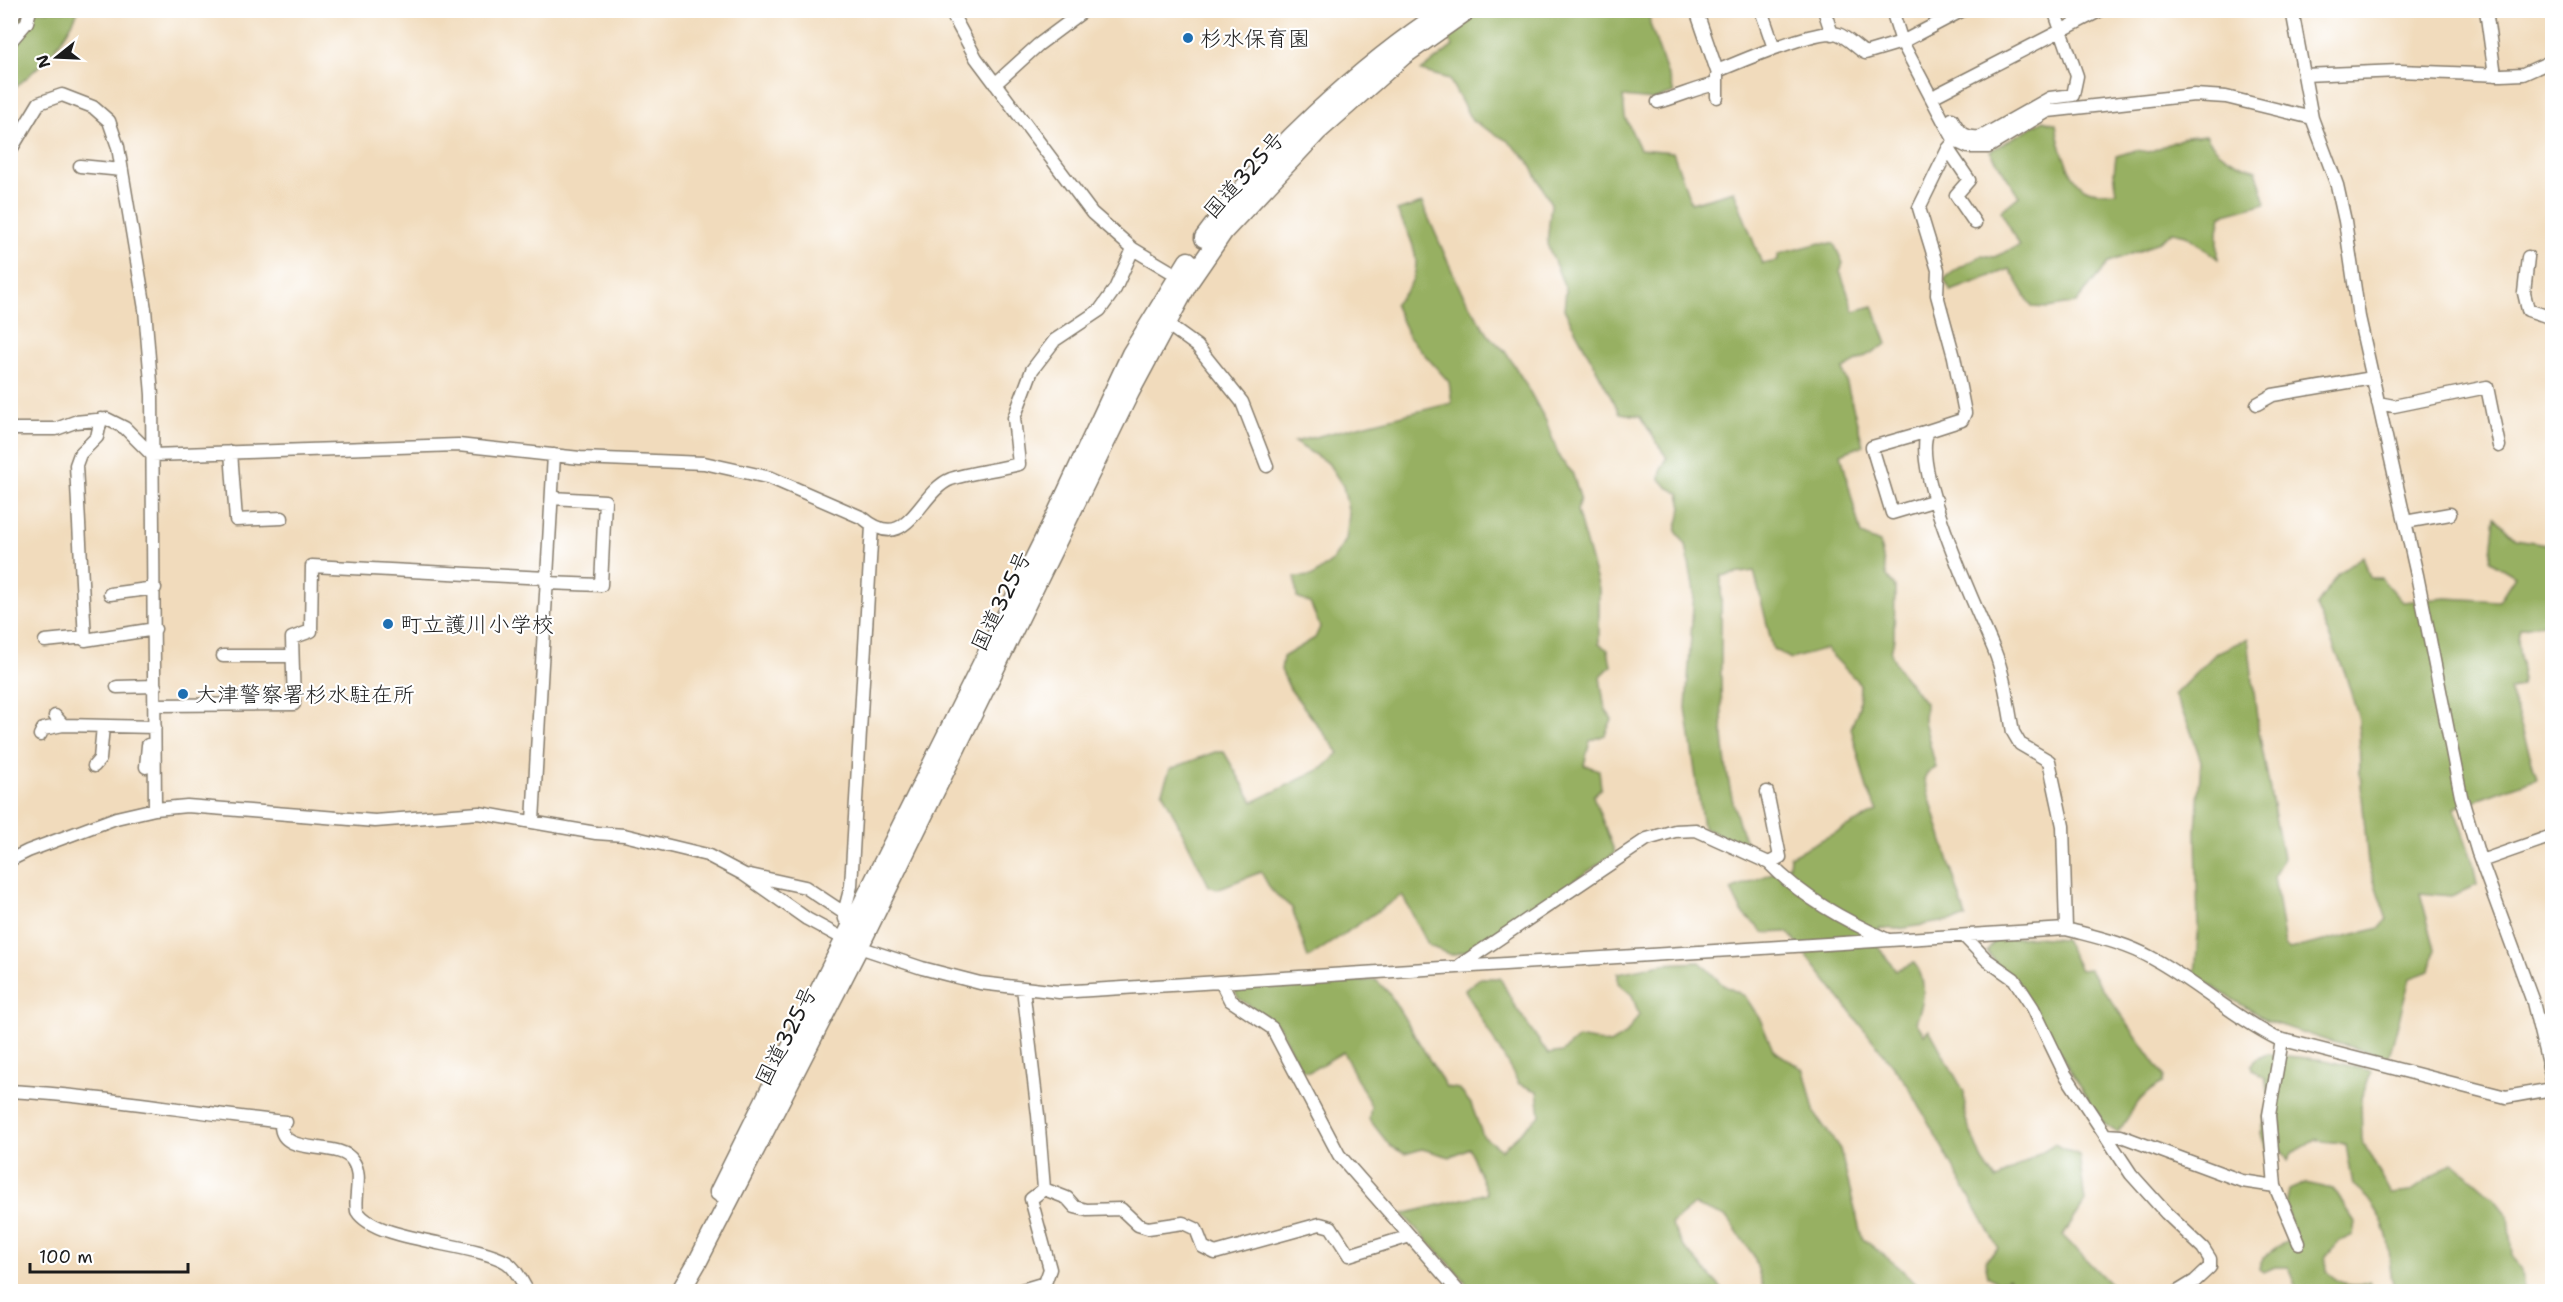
<svg xmlns="http://www.w3.org/2000/svg" width="2563" height="1302" viewBox="0 0 2563 1302" font-family="'Shantell Sans','Klee One',sans-serif">
<style>
.forest{fill:#97b062;stroke:#5a663f;stroke-width:1.5}
.lines{fill:none;stroke-linecap:round;stroke-linejoin:round}
.minor-casing{stroke:#867c6c;stroke-width:15}
.highway-casing{stroke:#867c6c;stroke-width:21}
.minor{stroke:#fff;stroke-width:12}
.highway{stroke:#fff;stroke-width:18}
.poi-dot{fill:#1f6fb2;stroke:#fff;stroke-width:2}
.labels{text-anchor:middle;dominant-baseline:central;stroke-width:4.5;stroke-linejoin:round;paint-order:stroke}
.poi-label{font-size:22px;fill:#1c1c1c;stroke:#fff;text-anchor:start}
.street-label{font-size:22px;fill:#1c1c1c;stroke:#fff}
</style>
<rect width="100%" height="100%" fill="#fff"/>
<filter id="ink" filterUnits="userSpaceOnUse"><feTurbulence type="fractalNoise" baseFrequency=".0167" numOctaves="2"/><feDisplacementMap in="SourceGraphic" scale="12" xChannelSelector="R" yChannelSelector="G"/><feConvolveMatrix kernelMatrix="1 2 1 2 8 2 1 2 1" color-interpolation-filters="sRGB"/></filter>
<filter id="wash" filterUnits="userSpaceOnUse"><feTurbulence type="fractalNoise" baseFrequency=".008" numOctaves="4" result="noise"/><feDisplacementMap in="SourceGraphic" scale="24" xChannelSelector="R" yChannelSelector="G"/><feGaussianBlur stdDeviation="1.35" result="paint"/><feColorMatrix in="noise" values="0 0 0 0 0 0 0 0 0 0 0 0 0 0 0 0 0 1.4 0 .05"/><feComposite in="paint" operator="in"/></filter>
<g filter="url(#wash)">
<rect width="100%" height="100%" fill="#f1dbbc"/>
<path class="forest" d="M11 11H78C64 44 38 69 11 91Z
M1430 11H1649L1650 24 1674 93 1653 100 1623 97 1625 117 1640 149 1673 152 1691 203 1734 191 1762 264 1778 261V254L1820 243 1834 244 1843 263 1840 271 1854 311 1873 306 1887 344 1843 369 1863 445 1841 454 1861 535 1880 543 1886 574 1895 587 1894 639 1891 652 1897 667 1925 703 1924 721 1936 768 1927 773 1924 779 1966 918 1899 929 1879 928 1878 947 1896 970 1914 963C1928 980 1924 1003 1916 1022L1924 1034 1929 1029 1964 1092 1966 1120 1981 1158 1996 1180 2054 1144 2079 1155 2085 1202 2063 1236 2117 1291H2017L2009 1278 1998 1283 1988 1276 1985 1261 1998 1248 1907 1084 1788 932 1764 933 1742 912 1731 890 1789 866 1790 856 1878 811 1867 789 1851 728 1859 707 1860 684 1826 649 1791 659 1773 649 1754 571 1721 576C1723 664 1712 766 1748 847L1703 828 1686 708 1694 592 1686 545 1676 531 1682 508 1679 493 1667 487 1660 479 1661 470 1667 458 1640 416 1620 413 1564 309 1566 290 1547 244 1551 204 1528 160 1508 141 1472 121 1449 79 1421 71 1453 46Z
M2044 120 2056 124C2059 144 2067 176 2084 188 2092 193 2108 193 2117 192L2114 173 2116 156 2136 150 2149 152 2186 137 2206 135C2215 153 2237 164 2256 170L2266 203 2221 215 2218 231V259L2186 235 2173 232 2147 248 2109 262 2076 303 2048 308 2032 307 2010 269 1951 291 1944 280C1954 268 1969 264 1982 255L1994 257 2019 246 2001 211 2019 196 1990 151Z
M1422 203 1460 289 1489 336 1506 352 1525 383 1546 421 1560 459 1572 472 1580 497 1577 511 1599 589V644L1608 650 1611 666 1600 677 1605 709 1612 719 1605 735 1590 741 1584 765 1599 770 1601 788 1593 796 1615 853 1474 949 1451 955 1429 946 1402 895 1308 958 1292 908 1271 890 1261 872 1217 889 1209 886 1162 791 1170 769 1215 752H1224L1253 802 1323 768 1339 753 1290 689 1281 670 1283 657 1315 638 1320 627 1310 603 1297 598 1295 577 1313 576 1332 561 1346 540 1349 514 1343 486 1328 463 1294 442 1452 403 1449 382 1409 337 1394 304C1429 273 1416 247 1397 211Z
M2495 517 2516 539 2552 545V631L2547 622 2520 628C2514 647 2526 666 2521 685L2510 690 2537 778 2454 808 2473 862 2477 885 2451 896 2420 893 2435 949 2430 971 2410 978 2389 1057 2328 1041 2268 1021 2195 976 2198 934 2196 830 2201 761 2189 726 2174 695 2216 653 2248 638 2258 727 2283 858 2274 876 2285 946 2290 949 2380 928 2387 920 2368 863 2360 774 2359 720 2345 673 2316 606 2339 573 2363 556 2370 578H2381L2402 602 2446 598 2499 601 2515 576 2490 561Z
M2033 937 2064 939 2080 970 2089 969 2164 1076 2163 1083C2140 1093 2131 1113 2118 1133L2104 1124 2057 1048 1987 951 1996 939Z
M1700 962 1723 985 1745 996 1760 1019 1773 1050 1804 1070 1815 1114 1840 1149 1862 1238 1899 1267 1923 1291H1764L1754 1256 1726 1217 1694 1205 1671 1224 1683 1246 1724 1291H1472C1453 1263 1425 1241 1403 1214L1487 1193 1469 1148 1450 1157 1422 1149 1405 1154 1390 1146 1369 1119 1371 1106 1343 1052 1309 1072 1300 1069 1278 1025 1238 998 1234 988 1376 980 1389 993 1446 1087 1459 1089 1471 1104 1483 1136 1501 1150 1540 1115 1537 1091 1519 1084 1465 990 1480 978H1500L1515 1006 1548 1054 1562 1052 1578 1038 1610 1044 1626 1034 1639 1015 1632 995 1618 983V973L1662 964Z
M2268 1054 2325 1060 2372 1071 2361 1098 2362 1140 2391 1194 2410 1192 2453 1162 2493 1197 2508 1216 2512 1255 2522 1270 2524 1291H2395C2388 1274 2391 1258 2388 1240 2384 1221 2369 1196 2353 1185L2346 1145C2336 1139 2327 1145 2316 1139L2292 1153 2288 1161 2282 1151 2266 1148 2261 1134 2270 1096 2265 1078 2252 1069 2251 1065 2256 1059Z
M2305 1183 2333 1189 2355 1222 2353 1235 2338 1242 2326 1256 2327 1272C2342 1285 2352 1289 2370 1282L2375 1291H2298L2289 1267H2275L2263 1272 2259 1269C2261 1255 2282 1242 2295 1239L2286 1205 2289 1190Z"/>
</g>
<g filter="url(#ink)">
<g class="lines">
<defs>
<path id="minor" d="M950 10 976 58 1092 213 1133 249 1185 280
M1696 10 1717 71C1740 62 1818 27 1838 34 1847 37 1857 48 1865 53L1902 42 1963 10
M1761 10 1774 48
M1824 10 1832 34
M1892 10 1902 42 1943 120 1955 141 1968 147H1988L2048 111 2194 95 2226 97 2312 118
M2292 10 2312 118 2337 185 2345 221 2359 317 2417 575 2461 796 2478 853 2533 1002 2552 1080
M2486 10 2495 75
M10 19 16 10
M10 42 27 22 30 10
M2304 75 2399 71 2502 75 2523 74 2552 61
M1717 76V97
M995 84 1038 45 1085 10
M1938 94 2101 10
M1658 102C1678 97 1696 88 1716 84
M1952 119C1960 133 1965 139 1981 137L2050 98 2073 95 2077 76 2054 10
M1955 141 1948 149 1919 208 1938 270 1937 295 1954 357 1965 413 1962 420 1928 431C1910 469 1978 611 1995 652 2005 677 2008 706 2013 732L2020 744 2049 761 2063 826 2066 929
M1948 149 1969 180 1956 195 1975 223
M10 151 39 103 62 95 93 107 109 121 118 147 145 309 152 395 155 809
M80 166 122 170
M2528 257 2524 293 2528 310 2552 318
M1168 325 1197 346 1242 402 1267 466
M2378 403 2394 406 2487 387 2499 446
M2257 404 2273 395 2372 378
M101 419 97 437 80 454 76 465 85 640 155 629
M10 429H56L75 422 107 419 125 428 152 455 458 445 580 458 704 463 771 478 863 518C908 556 918 492 951 479 972 472 997 470 1019 464L1014 418 1032 370 1055 340 1100 310 1115 289 1133 249
M1928 431 1872 447 1892 513 1936 500
M231 452 236 520 282 518
M2405 522 2450 514
M546 583 601 585 605 501 552 498
M110 594 155 588
M45 641 85 637
M223 656H292
M117 687 155 686
M155 705 294 704 292 638 311 631 312 566 547 578
M55 716 63 725 155 727
M40 735 43 729 63 725
M94 766 100 759 103 726
M146 767 148 745
M533 821 554 455
M10 860 28 851 116 818 155 809 187 806 375 821 479 813 596 833 624 835 707 855 743 874 807 919 859 947 922 968 980 983 1059 992 2066 929C2096 937 2125 943 2152 958 2196 982 2232 1016 2276 1038L2506 1097 2552 1089
M2481 861 2552 836
M1769 863C1803 898 1844 920 1888 940
M750 875 805 887 844 913 845 919
M844 913 851 886 872 526
M1964 936 1987 960 2014 979 2033 1008 2065 1074 2131 1174 2166 1213 2203 1248 2210 1259V1267L2195 1281 2177 1292
M1460 965 1647 839 1675 831 1696 830 1769 863 1780 857 1767 792
M1221 982 1230 1000 1272 1028 1339 1155 1459 1292
M1023 988 1038 1115 1044 1189
M10 1091C103 1096 194 1113 286 1122
M286 1122 281 1125C281 1158 340 1139 353 1161 363 1176 354 1195 357 1211 376 1242 471 1242 506 1262 516 1268 522 1282 528 1292
M2105 1135 2121 1136 2242 1181 2275 1186 2269 1115 2282 1040
M2275 1186 2299 1243
M1044 1189 1067 1198 1075 1207 1087 1210 1121 1209 1138 1225 1148 1228 1183 1223 1196 1229 1203 1247 1215 1253 1320 1224 1331 1227 1349 1255 1410 1236
M1015 1292 1045 1283 1050 1269 1031 1199 1044 1189"/>
<path id="highway" d="M1204 238C1264 155 1360 66 1446 10
M719 1192 1055 517 1131 354 1188 261
M680 1292 698 1261 859 947 1130 392 1189 282 1224 231 1317 132 1403 56 1468 10"/>
</defs>
<use href="#minor" class="minor-casing"/>
<use href="#highway" class="highway-casing"/>
<use href="#minor" class="minor"/>
<use href="#highway" class="highway"/>
</g>
</g>
<g class="poi-dot">
<circle cx="1188" cy="38" r="6"/>
<circle cx="388" cy="624" r="6"/>
<circle cx="183" cy="694" r="6"/>
</g>
<g class="labels">
<g class="poi-label">
<text x="1200" y="38">杉水保育園</text>
<text x="400" y="624">町立護川小学校</text>
<text x="195" y="694">大津警察署杉水駐在所</text>
</g>
<g class="street-label">
<text transform="translate(1244 175) rotate(-48)">国道325号</text>
<text transform="translate(1001 601) rotate(-64)">国道325号</text>
<text transform="translate(786 1036) rotate(-63)">国道325号</text>
</g>
</g>
<rect width="2563" height="1302" fill="none" stroke="#fff" stroke-width="36"/>
<g transform="translate(57 57) rotate(252)" stroke="#ffffff" stroke-width="4.5" paint-order="stroke">
<path d="M0-4.5L10 22L0 15L-10 22Z" fill="#1c1c1c"/>
<text y="-9" font-size="16" font-weight="bold" text-anchor="middle" fill="#1c1c1c">N</text>
</g>
<path d="M30 1263v9h158v-9" fill="none" stroke="#1c1c1c" stroke-width="3"/>
<text x="39" y="1263" font-size="18" fill="#1c1c1c" stroke="#ffffff" stroke-width="4.5" paint-order="stroke">100 m</text>
</svg>
